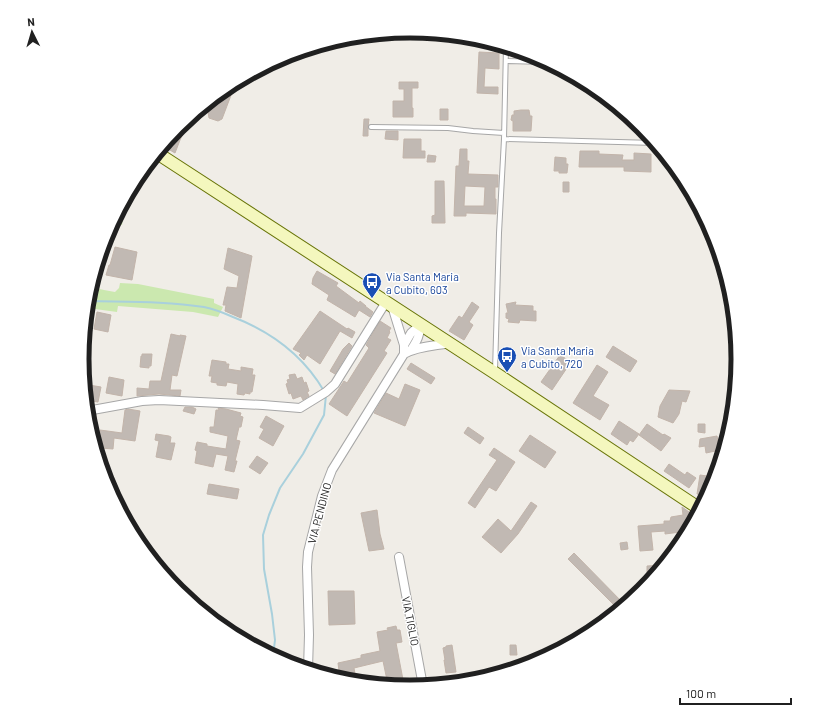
<svg xmlns="http://www.w3.org/2000/svg" width="820" height="718" viewBox="0 0 820 718" font-family="Barlow,sans-serif">
<style>
.grass{fill:#cbe8af}
.lines{fill:none;stroke-linecap:round;stroke-linejoin:round}
.stream{stroke:#a9d0dc;stroke-width:2}
.building{fill:#c1b9b3;stroke:#c2b4aa;fill-rule:evenodd}
.lane-casing{stroke:#a7a7a7;stroke-width:6}
.street-casing{stroke:#a7a7a7;stroke-width:10}
.secondary-casing{stroke:#697509;stroke-width:14}
.lane{stroke:#fff;stroke-width:4}
.street{stroke:#fff;stroke-width:8}
.secondary{stroke:#f4f7be;stroke-width:12}
.labels{text-anchor:middle;dominant-baseline:central;stroke-width:3;stroke-linejoin:round;paint-order:stroke}
.transit-label{font-size:11px;fill:#164399;stroke:#fff;text-anchor:start}
.street-label{font-size:11px;fill:#202020;stroke:#fff}
.rim{fill:none;stroke:#202020;stroke-width:5}
</style>
<rect width="100%" height="100%" fill="#f0ede7"/>
<path class="grass" d="M127 195 122 225 112 224Z
M120 283 138 284 214 299V303L223 307 218 317 193 312 118 306 117 312 95 309 92 310H87L88 295 91 287 104 290 115 292 119 288Z"/>
<g class="lines">
<path class="stream" d="M88 301C126 302 166 301 204 307 214 309 224 313 233 317 272 332 303 355 324 391
M273 656 275 640 272 614 264 569 263 535 269 515 280 488 303 454 324 415 326 395"/>
</g>
<path class="building" d="M512 49 532 55V57L515 56 512 54Z
M479 52 499 53V69L485 68 484 87H498V94L477 93Z
M236 82 222 119 218 121 209 118 208 112 212 100 228 86Z
M399 82H418V88H412V108H413V117H393V101H404V89H399Z
M440 109H448V120H440Z
M521 110H529L530 116H532L531 131H513V121L511 120 512 115H514V111Z
M191 116 180 140 175 153 163 146 178 127Z
M364 119H369L368 127V136H363Z
M386 131H398V140L385 139Z
M404 139H421V151H425V158H403Z
M460 149H467V161H469L468 174 498 175V187H495V199H496V214L466 213V216H454L456 166H459ZM465 186 485 187 484 206H464Z
M580 151H599V154L623 155 622 160H634V153L651 154V172L624 171V167H579Z
M428 155 436 156 435 162H427Z
M555 157 566 158V164H568L567 173H559V171H554Z
M435 181H444L445 223H432V216L435 215Z
M563 182H569V192H563Z
M115 247 137 252 132 280 106 275 109 265H110Z
M228 248 252 256 241 318 225 311 226 305H223L227 287 237 288 239 276 224 269Z
M317 271 338 283 336 286 359 303 360 301 366 306H365L373 312 370 317 359 310 355 317 327 300 329 295 312 284 313 278Z
M472 302 479 307 469 322 473 325 464 340 449 331 459 316 462 318Z
M516 302 515 305 533 306V311H536V321L520 320 519 323 508 322 509 319 506 318V313H508L506 304Z
M320 311 347 329 348 328 355 332 352 338 340 331 320 364 307 355 304 360 299 355 301 353 293 349Z
M97 312 111 315 108 332 94 329Z
M380 321 391 328 389 331 390 332 387 338 391 340 384 351 387 353 347 416 329 404 344 381 347 383 369 348 366 345Z
M171 334 180 336V335L186 336 177 376 172 375 170 390H181L180 396 159 394 137 396V388L149 389 150 381H161Z
M349 343 352 346 335 374 330 371 343 349Z
M613 346 637 361 630 372 606 357Z
M142 354H152L151 366H149V368L140 367 141 356H142Z
M560 355 571 362 552 390 541 382Z
M212 360 226 362V364H229L228 369 241 371V367L253 369 252 375H255L252 392H250V394L245 393 244 395 237 394 238 384 227 382 226 386 217 385V383L211 382 212 376H209Z
M411 363 435 378 431 384 407 369Z
M597 365 608 372 593 396 609 405 600 420 573 403Z
M295 374 297 379 302 377 304 383 306 382 309 391 307 392 309 396 303 400 301 396 293 399 291 393 289 394 286 384 288 383 287 380 290 379 289 375Z
M109 377 124 380 122 396 106 393Z
M405 384 420 390 405 426 374 413 386 393 399 399Z
M89 385 101 387 98 402 86 400Z
M669 390 690 391 686 402 682 401 679 414 673 423 658 417 660 406Z
M185 407H192L196 409 194 414 183 411Z
M218 408 226 409 241 413 240 416 243 417 241 427H239L236 440 240 441 235 461H237L234 472 225 470 228 456 216 454 213 467 195 463 197 451 195 450 197 442 207 444V446L226 449 228 436 210 432V427H214L216 410H219Z
M128 409 140 411 135 441 114 438 113 449 101 448 102 441 99 440 100 430 122 433 125 410Z
M266 416 284 426 273 446 259 438 264 429 260 427Z
M619 421 639 434 633 442 630 440 627 445 611 434Z
M647 424 663 435 664 434 671 438 661 451 639 435Z
M698 424H705V433L698 432Z
M468 427 484 438 480 444 464 433Z
M156 434 169 436 171 437 170 443H175L171 460 156 457 159 441 155 440Z
M530 435 556 452 545 468 519 451Z
M717 436 720 450 706 453 705 446 699 447 700 439Z
M494 448 515 462 496 491 489 487 475 508 468 503 497 460 489 455Z
M257 456 268 463 260 474 249 467Z
M669 464 685 475 687 472 696 478 689 488 664 471Z
M700 475 714 477 713 486 707 496 697 494Z
M209 484 239 489 237 499 207 494Z
M531 502 537 506 518 534 501 553 482 537 498 519 511 531Z
M682 507 696 517 688 531 665 534V531L651 532 653 550 640 551 638 526 664 524V521H670L671 517 683 515Z
M377 510 380 534 384 549 369 551 361 513Z
M627 542 628 549 621 550 620 543Z
M574 553 625 605 619 610 568 559Z
M663 565 658 571 647 572V566Z
M328 591H354L355 624 329 625Z
M396 626 397 630H400L402 642 396 643 404 685 399 686 388 685 383 661 354 668 356 680 373 677 374 683 346 681 340 679 338 663 361 658V655L380 651 377 632 388 630 387 628Z
M452 645 456 672 446 673 444 660H445L443 648 446 647V646Z
M510 645H516L517 655H510Z"/>
<g class="lines">
<defs>
<path id="lane" d="M506 61 543 62V60
M371 127 448 128 473 131 504 133
M504 139 655 143
M495 371 499 233 504 139 506 47"/>
<path id="street" d="M392 306 404 345V354
M404 345 411 333 421 324
M411 350C417 341 420 335 421 324
M87 411 142 401 159 400 263 405 300 408 326 392 335 384 386 302
M399 557 423 686
M308 669 309 635 307 567 308 552 322 496 332 470 404 354C418 346 435 346 450 343"/>
<path id="secondary" d="M157 153 495 373 700 509"/>
</defs>
<use href="#lane" class="lane-casing"/>
<use href="#street" class="street-casing"/>
<use href="#secondary" class="secondary-casing"/>
<use href="#lane" class="lane"/>
<use href="#street" class="street"/>
<use href="#secondary" class="secondary"/>
</g>
<defs>
<symbol id="bus-pin" viewBox="-11 -11 22 30"><path d="M0 17L-7.5 6A9.5 9.5 0 1 1 7.5 6Z" fill="#1a4fb4" stroke="#fff"/><path d="M-5-6H5V4H4V6H2V4H-2V6H-4V4H-5ZM-3.5-4V0h7V-4ZM-3.5 1.2v1.5H-2V1.2ZM2 1.2v1.5H3.5V1.2Z" fill="#fff"/></symbol>
</defs>
<g fill-rule="evenodd">
<use href="#bus-pin" x="361" y="271" width="22" height="30"/>
<use href="#bus-pin" x="496" y="345" width="22" height="30"/>
</g>
<g class="labels">
<g class="transit-label">
<text x="386" y="276">Via Santa Maria<tspan x="386" dy="13">a Cubito, 603</tspan></text>
<text x="521" y="350">Via Santa Maria<tspan x="521" dy="13">a Cubito, 720</tspan></text>
</g>
<g class="street-label">
<text transform="translate(319 513) rotate(-75)">VIA PENDINO</text>
<text transform="translate(411 621) rotate(79)">VIA TIGLIO</text>
</g>
</g>
<path d="M0 0H820V718H0ZM89 359a321 321 0 1 1 642 0a321 321 0 1 1-642 0Z" fill="#fff" fill-rule="evenodd"/>
<path class="rim" d="M89 359a321 321 0 1 1 642 0a321 321 0 1 1-642 0Z"/>
<g transform="translate(32 32) rotate(355)" stroke="#ffffff" stroke-width="3" paint-order="stroke">
<path d="M0-3L7 15L0 10L-7 15Z" fill="#202020"/>
<text y="-6" font-size="11" font-weight="bold" text-anchor="middle" fill="#202020">N</text>
</g>
<path d="M680 698v6h111v-6" fill="none" stroke="#202020" stroke-width="2"/>
<text x="686" y="698" font-size="12" fill="#202020" stroke="#ffffff" stroke-width="3" paint-order="stroke">100 m</text>
</svg>
